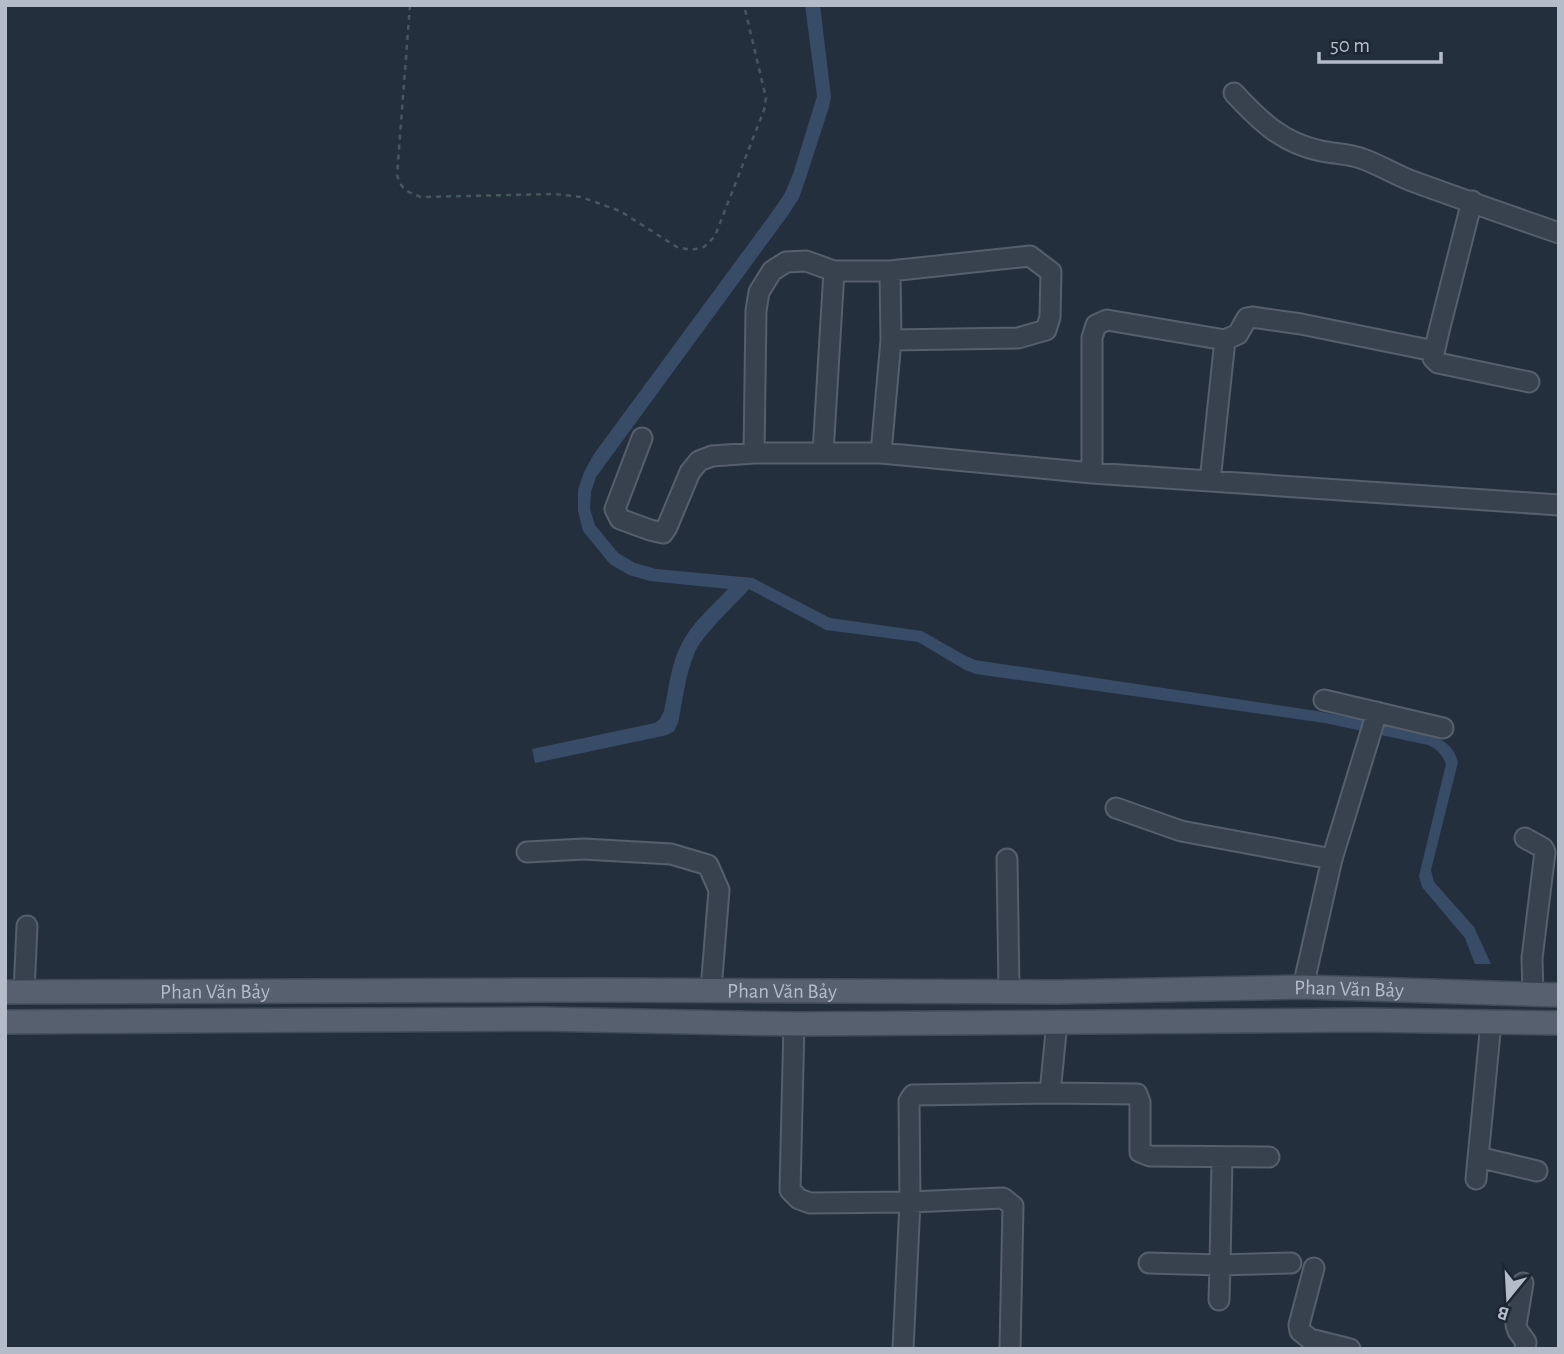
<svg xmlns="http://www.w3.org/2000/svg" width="1564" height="1354" viewBox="0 0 1564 1354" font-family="'Alegreya Sans',sans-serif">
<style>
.water{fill:#394c67}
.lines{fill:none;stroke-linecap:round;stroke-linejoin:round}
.minor-casing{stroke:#565f6c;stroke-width:23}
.major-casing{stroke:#414a57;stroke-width:26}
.path{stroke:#44595c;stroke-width:2.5;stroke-dasharray:5 5;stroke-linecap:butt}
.minor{stroke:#38414e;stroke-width:19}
.major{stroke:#56606e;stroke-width:23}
.labels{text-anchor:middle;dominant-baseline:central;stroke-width:5;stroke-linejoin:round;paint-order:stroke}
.street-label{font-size:21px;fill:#b4bcc9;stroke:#1d2633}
</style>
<rect width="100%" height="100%" fill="#242f3e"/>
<path class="water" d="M805 5H820L831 97 829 107 806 178 799 198 788 215 596 477 591 492 590 509 595 525 618 553 635 563 656 569 753 578 830 618 922 631 964 655 975 660 1317 711 1432 735C1445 741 1454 747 1458 762L1431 870 1434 882 1474 927 1491 964H1475L1465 938 1422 887 1419 876 1446 764C1442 754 1438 750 1428 745L1325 723 976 674 965 670 918 642 826 630 749 589C735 605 703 634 695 652 685 674 683 700 678 723L674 731 667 735 535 763 532 749 655 723 660 719 664 711C669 689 671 663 682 643 692 623 712 606 728 589L650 581 629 575 610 564 583 531 578 511V490L584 472 594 454 775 208 785 193 793 174 817 96Z"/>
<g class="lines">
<defs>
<path id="minor" d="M1234 93C1260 121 1282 143 1321 151 1336 154 1350 154 1363 159 1380 165 1396 175 1412 181 1461 199 1510 216 1559 233
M1472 201 1439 331 1433 358 1438 363 1529 382
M890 271 1030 256 1051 272 1050 317 1046 330 1018 338 891 340
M642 438 615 509 620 519 650 530 663 533 667 527 690 472 699 461 712 456 754 453H881L1092 473 1559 505
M754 453 756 311 759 292 772 271 786 262 806 261 834 271H890L891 340 881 453
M823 453 834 271
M1092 473V338L1096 325 1107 320 1225 340 1238 334 1247 318 1252 317 1301 324 1434 351
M1210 481 1225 340
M1324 700 1443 728
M1116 808 1181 831 1332 859
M1525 838 1543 848 1545 852 1532 958 1533 994
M527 852 584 849 671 854 708 865 719 890 711 990
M1007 859 1009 991
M1303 987 1332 859 1377 712
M24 992 27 926
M794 1024 790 1190 799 1199 810 1203 910 1202 1003 1198 1013 1206 1010 1349
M1050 1093 1137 1094 1140 1102V1152L1150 1156 1269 1157
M1478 1157 1537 1171
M1476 1179 1491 1022
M1149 1263 1220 1265 1222 1157
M1314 1268 1299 1325 1300 1331 1310 1339 1350 1349
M1523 1283 1516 1325 1518 1331 1526 1342 1525 1349
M1219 1300 1220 1265 1291 1263
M903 1349 910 1202 909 1101 913 1095 1050 1093 1057 1022"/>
<g id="major">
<path id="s1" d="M5 992 600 990 1057 992 1303 987 1559 995"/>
<path d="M5 1022 539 1019 794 1024 1363 1020 1559 1023"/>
</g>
</defs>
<use href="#minor" class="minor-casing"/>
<use href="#major" class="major-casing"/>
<path class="path" d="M410 5 397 175C401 190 408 192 421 197L555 194 581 197 620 211 677 247 691 250 704 247 715 236 764 110 766 98 744 5"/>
<use href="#minor" class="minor"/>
<use href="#major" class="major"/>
</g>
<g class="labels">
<g class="street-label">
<text stroke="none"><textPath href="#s1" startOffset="1344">Phan Văn Bảy</textPath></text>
<text stroke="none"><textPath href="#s1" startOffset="777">Phan Văn Bảy</textPath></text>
<text stroke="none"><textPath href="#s1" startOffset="210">Phan Văn Bảy</textPath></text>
</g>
</g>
<rect width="1564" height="1354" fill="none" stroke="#b4bcc9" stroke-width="14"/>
<g transform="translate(1508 1298) rotate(198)" stroke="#1d2633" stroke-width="5" paint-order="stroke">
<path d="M0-5L12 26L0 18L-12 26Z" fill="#b4bcc9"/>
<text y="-10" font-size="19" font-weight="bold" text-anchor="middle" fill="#b4bcc9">B</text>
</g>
<path d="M1319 52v10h122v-10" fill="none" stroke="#b4bcc9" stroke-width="3.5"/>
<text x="1330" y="52" font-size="21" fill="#b4bcc9" stroke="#1d2633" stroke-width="5" paint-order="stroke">50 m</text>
</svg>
